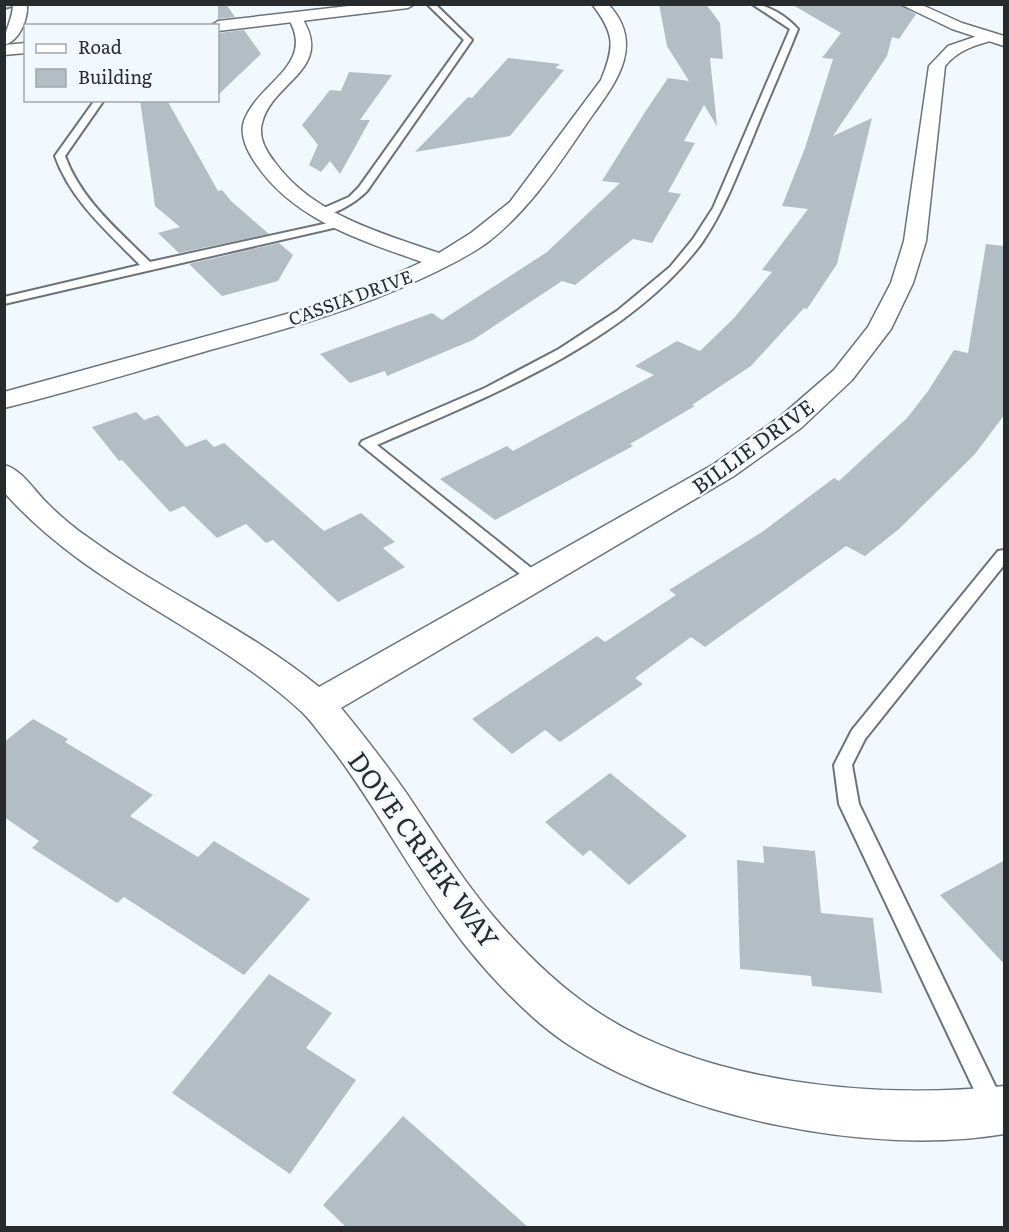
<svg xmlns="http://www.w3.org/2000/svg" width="1009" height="1232" viewBox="0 0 1009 1232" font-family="Literata,serif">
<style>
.building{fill:#b3bdc4}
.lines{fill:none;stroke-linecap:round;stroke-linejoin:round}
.service-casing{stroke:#6b737a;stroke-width:4}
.minor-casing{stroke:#6b737a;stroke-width:3}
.tertiary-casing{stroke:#6b737a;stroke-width:3}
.service{fill:#fff;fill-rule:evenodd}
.minor{fill:#fff;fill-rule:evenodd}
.tertiary{fill:#fff;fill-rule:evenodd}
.labels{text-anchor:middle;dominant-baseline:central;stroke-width:5;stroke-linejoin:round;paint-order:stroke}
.far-street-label{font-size:18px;fill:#282b2e;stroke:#f1f9ff}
.street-label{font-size:21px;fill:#282b2e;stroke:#f1f9ff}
.near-street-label{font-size:26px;fill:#282b2e;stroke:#f1f9ff}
</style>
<rect width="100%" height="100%" fill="#f1f9ff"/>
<path class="building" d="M218 4H226L235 17 218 19Z
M659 4H706L720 23 723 59 710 58 717 126 704 105 684 141 695 143 668 192 681 194 652 243 633 239 575 285 562 281 473 340 387 376 385 371 350 383 320 354 432 313 442 320 547 252 620 183 602 181 645 112 668 78 689 81 667 46Z
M791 4H898L916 14 899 39 892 37 887 56 833 136 872 118 837 264 807 309 804 308 751 366 692 405 695 406 630 444 633 446 495 520 440 479 507 446 513 451 654 375 635 366 677 341 700 351 734 318 772 272 762 270 808 209 782 206 805 148 833 59 822 58 841 33Z
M244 30 261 54 218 95V33Z
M508 58 560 64 555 68 564 70 510 136 415 152 468 97 472 98Z
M349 72 392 75 360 120H370L340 174 330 161 321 172 309 165 318 145 302 125 330 90 341 91Z
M140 100H167L218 191 222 190 231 201 269 234 179 253 158 233 180 227 155 206Z
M279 243 293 255 278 281 222 296 189 264Z
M986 244 1005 246V414L975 454 899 529 865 556 846 546 705 647 691 637 635 678 643 684 560 742 545 730 512 754 472 719 597 636 605 642 676 595 669 590 762 532 834 478 839 481 907 418 928 391 954 350 968 353Z
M136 412 144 420 158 415 186 447 206 439 214 447 224 443 324 531 361 513 395 542 383 548 405 567 338 602 273 540 266 543 246 524 217 538 184 506 170 512 122 460 119 461 92 427Z
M33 719 68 739 65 742 153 795 130 816 198 857 214 841 310 899 244 975 124 897 117 903 32 848 39 841 4 817V742Z
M610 773 687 836 629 885 590 850 583 856 545 822Z
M763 846 815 851 821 913 873 918 882 993 812 986 811 976 740 969 737 860 764 863Z
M1005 860V965L940 895Z
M269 974 332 1013 306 1048 356 1080 290 1174 172 1093Z
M403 1116 528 1227H346L323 1205Z"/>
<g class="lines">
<defs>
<path id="service" d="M4 4H20L4 8Z
M427 4H435L472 40 367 191C356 202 333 217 317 215V211L349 197 359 187 464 40Z
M752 4C768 4 787 17 798 29 783 67 766 104 751 142 736 177 723 213 701 244 627 343 487 397 377 445L545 579 543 583H531L360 444 362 441 485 388 559 349 617 311 670 267 693 239 713 208 790 29Z
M95 100H104L65 156C81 200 118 230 150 262L342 220 347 223 342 226 4 304V297L140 265C108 232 71 201 55 156Z
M1004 550V565L865 739 852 765 859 804 1004 1104 1002 1115 994 1119 986 1115 839 804 834 765 852 730 998 551Z"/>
<path id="minor" d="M13 4H27C28 19 20 41 4 45 4 30 13 20 13 4Z
M592 4H608C644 42 619 79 594 113 562 159 533 207 488 242 469 256 446 267 425 277 356 310 283 330 210 350 142 370 73 391 4 408V392L312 307 378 282 422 262C360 240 294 220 256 164 248 152 239 136 244 121 258 82 317 65 288 18L290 15H300C337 69 272 81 262 123 258 137 266 151 274 161 311 214 381 233 439 253L471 233 510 202 601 80C615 46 615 34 592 4Z
M989 32 997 37 994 40C975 45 958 50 945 66L926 241 913 283 891 329 852 380 801 428 734 476 341 708C364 736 386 764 407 794 435 836 461 878 493 916 522 950 556 984 593 1009 702 1084 876 1100 1004 1086V1134C870 1157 675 1117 563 1041 526 1016 479 965 453 929 410 872 377 808 334 751 323 738 314 724 302 712 210 627 88 588 4 492V465C23 470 34 491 48 504 59 515 73 527 86 536 161 591 247 628 319 687L714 464 781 416 834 370 868 327 891 283 904 241 929 66 948 46Z"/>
<path id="tertiary" d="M366 4H415L408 8 218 31V26H211L218 21Z
M900 4H920L962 23 1004 36V46L952 29Z
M26 43V53L4 55V45Z"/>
</defs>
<use href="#service" class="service-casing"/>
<use href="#minor" class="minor-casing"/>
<use href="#tertiary" class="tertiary-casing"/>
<use href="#service" class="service"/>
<use href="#minor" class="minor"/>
<use href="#tertiary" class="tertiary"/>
</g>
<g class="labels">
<g class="far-street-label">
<text transform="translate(350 297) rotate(-20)">CASSIA DRIVE</text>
</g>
<g class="street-label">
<text transform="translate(752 445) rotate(-36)">BILLIE DRIVE</text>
</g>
<g class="near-street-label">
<text transform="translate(425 849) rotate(54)">DOVE CREEK WAY</text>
</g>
</g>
<rect width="1009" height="1232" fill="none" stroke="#282b2e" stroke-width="12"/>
<rect x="24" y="24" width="195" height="78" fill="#f1f9ff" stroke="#a1a7ab" stroke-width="1.5"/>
<rect x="36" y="44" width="30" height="9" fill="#ffffff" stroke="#a1a7ab" stroke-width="1.5"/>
<text x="78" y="54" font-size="18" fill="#282b2e">Road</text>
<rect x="36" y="69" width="30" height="18" fill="#b3bdc4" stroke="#a1a7ab" stroke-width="1.5"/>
<text x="78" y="84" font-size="18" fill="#282b2e">Building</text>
</svg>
